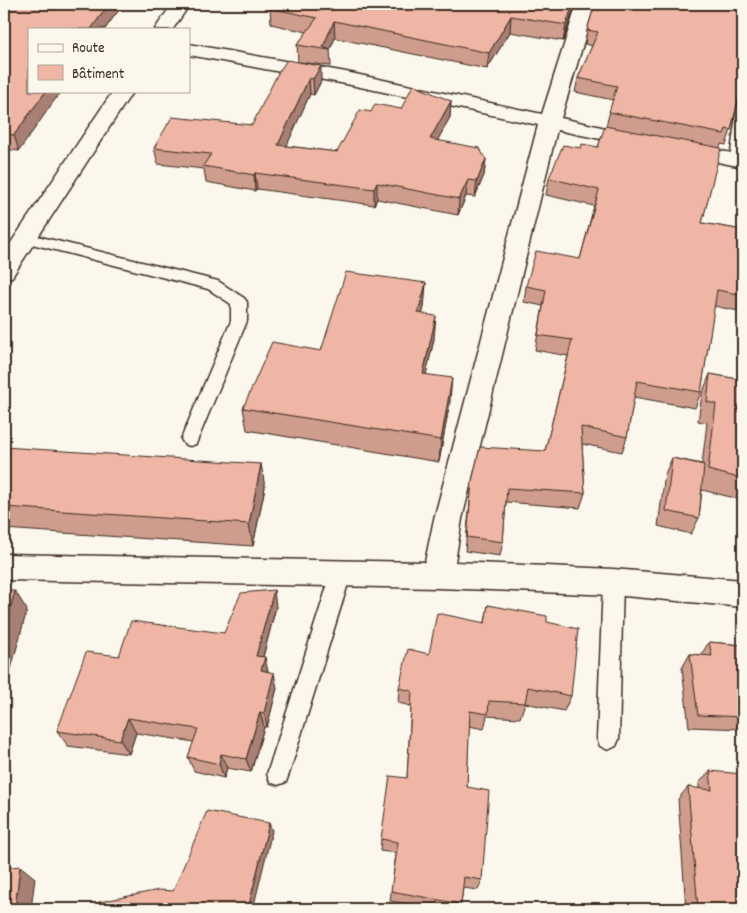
<svg xmlns="http://www.w3.org/2000/svg" width="747" height="913" viewBox="0 0 747 913" font-family="Dekko,sans-serif">
<style>
.lines{fill:none;stroke-linecap:round;stroke-linejoin:round}
.service-casing{stroke:#3b2a1e;stroke-width:3}
.minor-casing{stroke:#3b2a1e;stroke-width:3}
.tertiary-casing{stroke:#3b2a1e;stroke-width:3}
.service{fill:#fbf7ec;fill-rule:evenodd}
.minor{fill:#fbf7ec;fill-rule:evenodd}
.tertiary{fill:#fbf7ec;fill-rule:evenodd}
.wall{fill:#ce9d8e;stroke:#3b2a1e}
.shaded-wall{fill:#a77f74;stroke:#3b2a1e}
.building{fill:#efb6a5;stroke:#3b2a1e}
</style>
<rect width="100%" height="100%" fill="#fbf7ec"/>
<filter id="ink" filterUnits="userSpaceOnUse"><feTurbulence type="fractalNoise" baseFrequency=".02" numOctaves="2"/><feDisplacementMap in="SourceGraphic" scale="10" xChannelSelector="R" yChannelSelector="G"/><feConvolveMatrix kernelMatrix="1 2 1 2 8 2 1 2 1" color-interpolation-filters="sRGB"/></filter>
<g filter="url(#ink)">
<g class="lines">
<defs>
<path id="service" d="M743 103V161L737 164 730 160 737 107Z
M25 233 218 281 244 298 247 302V321L196 444 190 446 184 444 181 439 231 321V304L208 289 20 241 18 238 20 235Z
M341 566 348 568 351 574 289 774 286 782 278 785 270 782 267 774 331 574 334 568Z
M613 574 620 576 623 582 619 739 616 746 608 750 600 746 597 739 603 582 606 576Z"/>
<path id="minor" d="M577 4H595L561 118 646 137 649 141 646 145 639 147 557 130 462 519 455 562 613 569 743 580V607L613 595 438 588 4 580V554L425 562 434 519 538 125 346 84 189 55V44L346 72 542 114Z
M683 144 743 155V167L676 154 673 150 676 146Z"/>
<path id="tertiary" d="M172 4H190L173 29H155Z
M113 91H133L12 277 4 279V253Z"/>
</defs>
<use href="#service" class="service-casing"/>
<use href="#minor" class="minor-casing"/>
<use href="#tertiary" class="tertiary-casing"/>
<use href="#service" class="service"/>
<use href="#minor" class="minor"/>
<use href="#tertiary" class="tertiary"/>
</g>
<path class="wall" d="M4 4H125L115 15 105 29H29L19 151 4 149Z
M595 4 743 101 737 105 731 130 726 145 721 144 720 147 702 223 743 230V312L714 306 701 392 695 408 634 397 627 437 622 452 582 444 585 493 580 508 506 502 503 542 500 556 465 551 472 481 545 451 568 356 535 350 543 306 524 302 526 286 580 259 594 206 546 195 549 178 581 148 598 147 606 126 613 100 575 92 578 78 592 46 585 44 587 30Z
M270 8 573 11 563 41 510 32 487 69 335 38 330 49 331 66 300 62 321 81 314 95 310 94 286 146 337 152 371 112 401 109 451 101 450 117 437 140 486 159 484 175 475 197 466 196 458 215 377 199 374 205 257 189 255 191 206 182 204 169 158 164 154 148 252 125 298 61 297 45 307 32 271 24Z
M426 283 424 307 422 314 434 339 426 374 450 401 439 462 247 430 243 408 321 351Z
M710 374 743 380V500L702 490 699 518 691 534 658 526 665 474 672 458 702 464 707 423 698 421 702 394Z
M4 447 265 487 253 546 4 529Z
M488 605 547 622 571 696 564 711 525 703 520 718 487 716 484 729 469 726 467 787 482 880 478 890 463 888 461 904 459 909H437L390 901 396 853 380 851 381 839 407 778 411 706 398 703 399 688 429 654 485 622Z
M276 607 263 657 268 671 277 688 267 727H264L251 772 227 768 224 778 194 771 188 757 194 742 136 733 129 754 68 746 57 731 119 656 224 633Z
M709 642 743 645V729L689 727 682 668 690 654 701 655Z
M710 771 743 909H686L678 799 688 787 699 789V783Z"/>
<path class="shaded-wall" d="M109 4H125L115 15 105 29H91Z
M573 4H574L573 11 563 41 566 25Z
M511 16 510 32 487 69 489 53Z
M334 21 335 38 330 50 323 47Z
M321 66V81L314 95 313 79Z
M309 78 310 94 280 161 278 145Z
M743 90V101L735 107 740 92Z
M46 91H61L19 151 14 135Z
M451 101 450 117 430 155V139Z
M486 159 484 175 475 197 477 181Z
M255 173 257 189 255 191 254 175Z
M468 180 466 196 458 215 459 199Z
M377 183V199L374 205V189Z
M426 283 424 307 417 337 418 313Z
M436 316 434 339 421 397 423 374Z
M452 378 450 401 439 462 441 440Z
M261 464 265 487 253 546 249 524Z
M274 590 276 607 259 672 256 656Z
M15 591 27 610 4 695V631Z
M265 657 268 673 261 670Z
M274 673 277 688 267 727 264 713Z
M260 712 264 727 251 772 246 759Z
M128 718 136 733 129 754 120 740Z
M221 754 227 768 224 778 219 764Z
M269 823 272 831 253 909H248Z
M20 866 35 878 31 909H15Z"/>
<path class="building" d="M4 4H109L91 29H29V91H46L14 135 4 134Z
M272 4H573L566 25 511 16 489 53 334 21 323 47 330 50 297 45 317 18 270 8Z
M595 4H743V90L740 92 731 130 726 129 724 134 609 112 617 86 578 78 598 32 587 30Z
M287 60 321 66 313 79 309 78 278 145 337 152 360 110 371 112 375 104 401 109 413 85 451 101 430 139 479 148 486 159 477 181 468 180 459 199 377 183 374 189 255 173 254 175 203 166 211 154 154 148 172 117 252 125 278 73Z
M605 126 721 148 702 223 743 230V295L717 290 701 392 637 381 627 437 581 427 585 493 507 488 503 542 467 537 472 481 480 447 545 451 572 340 538 335 546 290 526 286 536 251 580 259 599 190 549 178 563 145 581 148 582 144 598 147Z
M346 272 426 283 418 313 436 316 423 374 452 378 441 440 243 408 272 342 321 351Z
M710 374 743 380V479L708 470 716 404 707 402Z
M4 447 261 464 249 524 4 507Z
M672 458 704 465 699 518 666 511Z
M274 590 256 656 265 657 261 670 274 673 264 713 260 712 246 759 221 754 219 764 188 757 198 729 128 718 120 740 57 731 86 652 119 656 131 621 224 633 241 593Z
M4 591H15L4 631Z
M488 605 547 616V622L578 629 571 696 528 687 525 703 489 701 488 714 470 711 467 787 489 791 482 880 464 877 461 904 391 891 398 842 381 839 390 776 407 778 412 691 399 688 408 649 429 654 437 613 485 623Z
M709 642 743 645V717L698 715 690 654 712 656Z
M710 771 743 774V909H698L688 787 712 790Z
M207 811 269 823 248 909H99V902L159 890 173 891Z
M20 866 15 909H4V868Z"/>
</g>
<rect width="747" height="913" fill="none" stroke="#fbf7ec" stroke-width="20"/>
<rect x="10" y="10" width="727" height="893" fill="none" stroke="#3b2a1e" stroke-width="2" filter="url(#ink)"/>
<rect x="28" y="28" width="162" height="65" fill="#fbf7ec" stroke="#aea59a"/>
<rect x="38" y="44" width="25" height="8" fill="#fbf7ec" stroke="#aea59a"/>
<text x="72" y="52" font-size="15" fill="#3b2a1e">Route</text>
<rect x="38" y="65" width="25" height="15" fill="#efb6a5" stroke="#aea59a"/>
<text x="72" y="78" font-size="15" fill="#3b2a1e">Bâtiment</text>
</svg>
